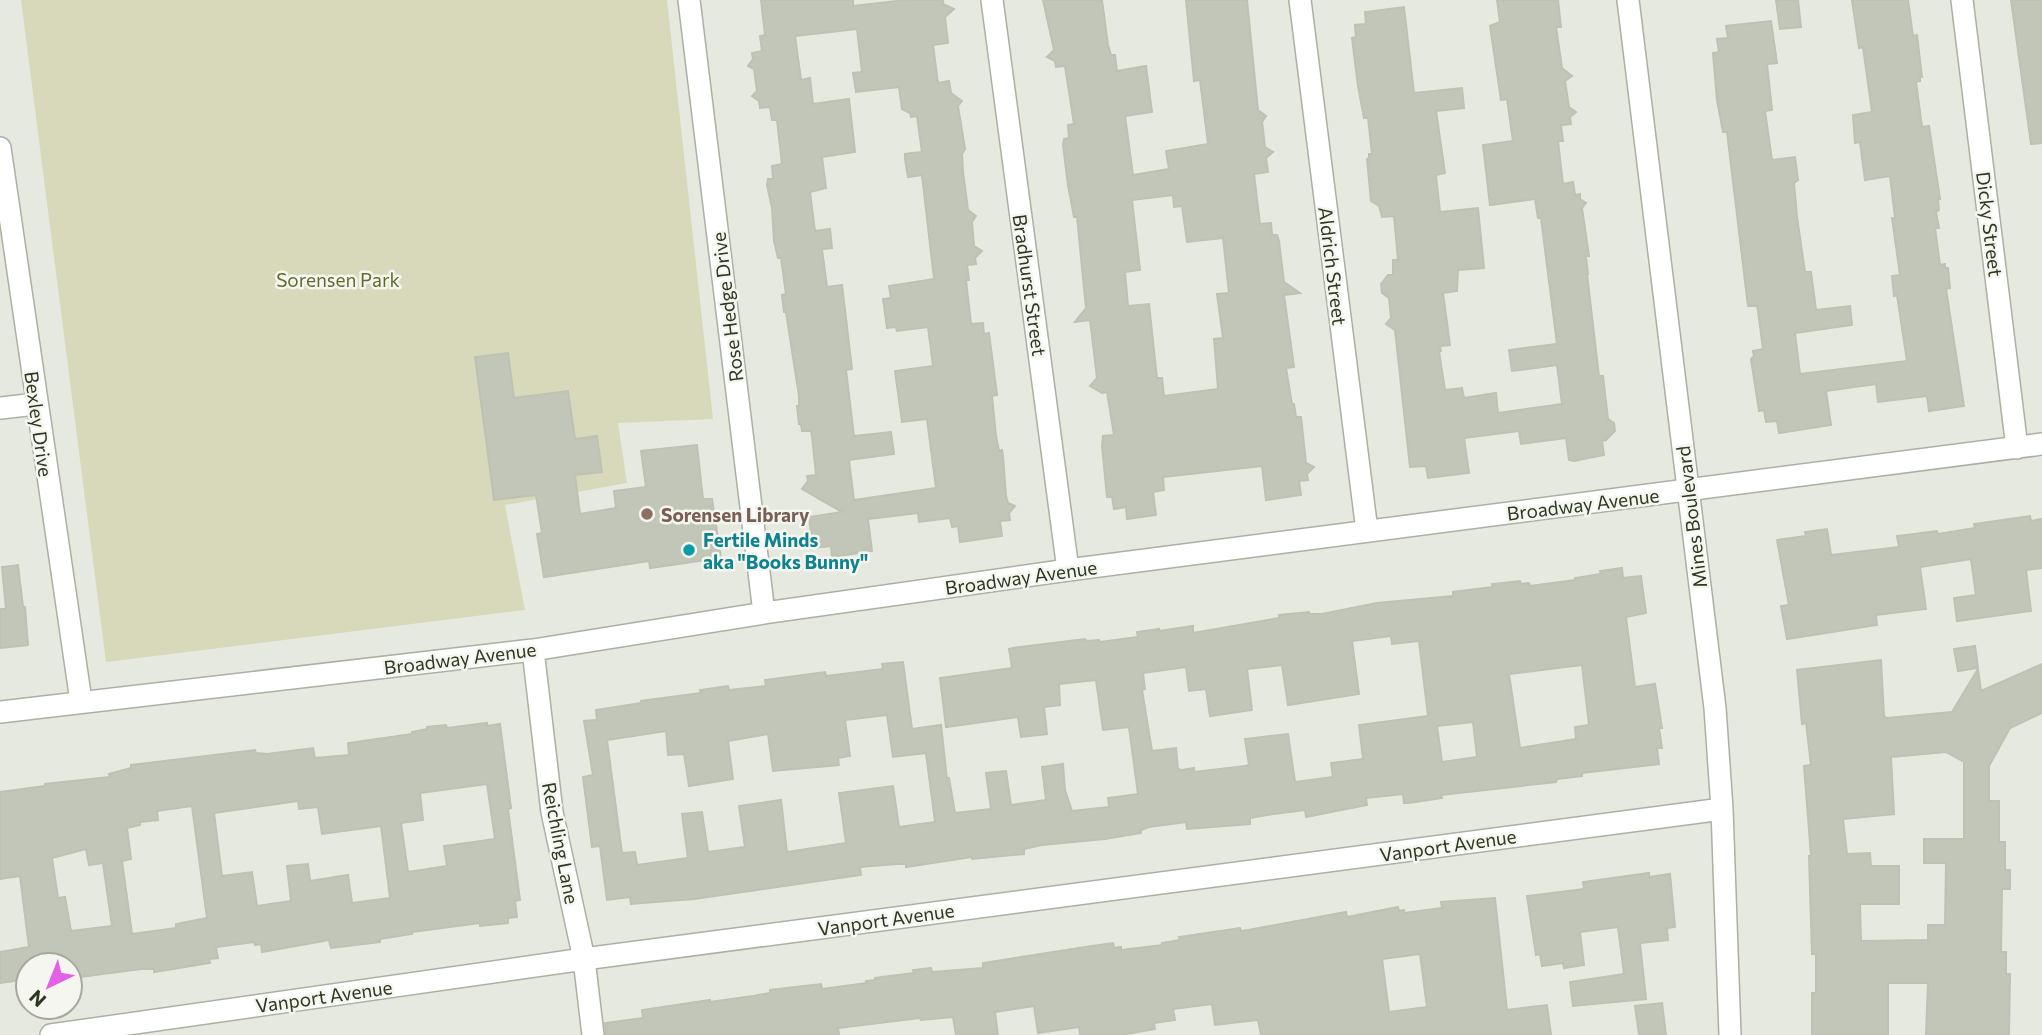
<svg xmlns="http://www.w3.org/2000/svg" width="2042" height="1035" viewBox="0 0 2042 1035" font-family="Commissioner,sans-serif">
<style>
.green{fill:#d8d9ba}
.building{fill:#c2c6b8;stroke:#bdc2b2;stroke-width:2;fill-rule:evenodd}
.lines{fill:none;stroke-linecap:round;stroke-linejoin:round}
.minor-casing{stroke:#abb0a3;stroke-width:24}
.minor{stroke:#fff;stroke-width:21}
.education-dot{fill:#8d6e63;stroke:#f5f6ef;stroke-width:2.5}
.culture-dot{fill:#0f9aa8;stroke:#f5f6ef;stroke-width:2.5}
.labels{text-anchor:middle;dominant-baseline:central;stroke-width:5;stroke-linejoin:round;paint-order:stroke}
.street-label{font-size:19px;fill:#2d3822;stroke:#f5f6ef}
.park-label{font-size:19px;fill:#636b30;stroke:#f5f6ef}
.education-label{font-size:19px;font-weight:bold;fill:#785e54;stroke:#f5f6ef;text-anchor:start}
.culture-label{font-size:19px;font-weight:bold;fill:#0d838f;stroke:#f5f6ef;text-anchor:start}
</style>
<rect width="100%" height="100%" fill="#e6e9df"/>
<path class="green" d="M21 0H667L713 419 618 423 627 483 505 505 525 610 106 662Z"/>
<path class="building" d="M761 0H853V6L906 0H943V4L954 9 945 17 948 43 933 45 938 83 949 81 951 93 962 101 958 106 965 149 962 154 963 172 968 210 976 216 972 222 974 246 982 251 975 258 976 264 967 265 969 280H966L971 324 983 323 984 334 989 333 997 395 992 396 996 436 999 451 1002 450 1003 456 1006 496 1008 503 1015 506 1009 513 1010 520 1000 521 1002 536 960 542 958 526 952 527 950 518 919 522 918 513 868 519 872 551 832 557 831 546 813 548 809 517 842 512 802 489 808 481 807 476 816 475 812 436 811 431H802L801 424H799L797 406H799V396L786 312H784L782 295 786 294 781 258H778L774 241 772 208 767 185 768 179H773L772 166 782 164 777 120H772L770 107 760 108 759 101 752 96 757 91 754 69 748 66 753 59 752 53 762 51 760 36 765 35ZM857 29 862 72 853 73 856 92 899 87 902 109 910 113 911 117 917 116 922 152 905 154V159L908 177 922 175 934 279 889 286 891 298 883 299 887 328 896 327 897 331 928 327 933 366 895 371 902 422 927 419 936 488 854 500 849 460 894 454 891 432 854 436 846 370 852 369 842 285 827 287 822 249 832 248 830 229 815 231 810 192 826 188 822 157 855 152 849 99 813 104 810 78 801 80 795 36Z
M1043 0H1102L1108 45 1111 55H1115L1117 71 1146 66 1152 112 1125 116 1133 175 1169 169 1166 151 1208 144 1200 80 1194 81 1186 0H1247L1258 110 1266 116 1262 122 1265 147 1273 152 1266 158 1268 172 1254 174 1260 224 1271 223 1272 235H1277L1279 241 1284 282 1300 293 1284 295 1294 367 1286 368 1292 404H1294L1296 417H1301L1306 463 1314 467 1307 474 1308 480 1299 481 1301 495 1266 500 1262 466 1163 477 1164 490 1153 492 1156 515 1127 519 1126 507 1114 509 1112 497H1107L1102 446 1103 436 1114 435 1107 392 1102 393 1090 386 1097 378 1090 320 1075 322 1086 308 1077 217H1074L1068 185 1063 145 1064 139 1069 138 1068 125 1074 124 1065 66 1056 67 1055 61 1047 57 1054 50ZM1173 195 1174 207 1182 206 1187 242 1223 238 1229 293 1217 294 1223 338 1214 339 1218 389 1164 396 1162 378H1157L1149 304 1128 306 1125 272 1140 270 1132 200Z
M1497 0H1558L1561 27H1556L1562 68 1572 76 1565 81 1569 107 1576 112 1570 117 1571 124 1561 125 1563 141H1558L1563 184 1573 182 1575 195 1580 194V199L1586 203 1582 208 1589 256H1586L1588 274H1587L1599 376H1603L1608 419 1614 423 1615 431 1606 440 1602 441 1604 455 1574 461 1569 460 1566 438 1521 444 1519 431 1464 438 1469 473 1428 478 1426 466 1410 467 1395 330 1386 324 1391 318 1389 298 1382 293 1381 284 1388 275H1393V260H1398L1394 216 1382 217 1379 206 1371 201 1367 159 1369 158V154H1372L1368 118H1364L1358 86 1352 38 1356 37 1355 25 1366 24 1365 12 1404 7 1414 93 1462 88 1464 108 1436 111 1445 173 1436 175 1440 212 1478 208 1484 268 1458 270 1457 291 1443 293 1450 345 1440 346 1441 351 1439 352 1445 390 1462 388 1464 398 1496 393 1498 413 1562 404 1557 365 1512 371 1509 350 1557 344 1541 218H1538L1535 199 1490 205 1483 145 1513 141 1507 99 1501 100 1490 26 1500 22Z
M1776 0H1798L1801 27 1780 29Z
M1852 0H1908L1913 36 1917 35 1922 77H1920V81L1916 82 1922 127 1929 126 1940 199H1938L1939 210 1936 212 1939 228H1935L1940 265 1945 264V268H1948L1950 288 1946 289 1964 406 1929 411 1927 396 1878 402 1876 384 1826 391 1831 425 1779 433 1777 421 1766 422 1764 410 1759 411 1751 359 1754 356 1753 351 1763 349 1758 311 1757 306H1748L1727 132H1723L1717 100 1713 53 1719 52 1717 39 1728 38 1726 26 1771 21 1777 63 1767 64 1772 110 1765 111 1772 160 1795 157 1798 180 1794 183 1797 217 1805 272H1811L1816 310 1850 306 1852 325 1795 333 1800 374 1907 361 1897 295 1894 296 1892 276 1900 275 1892 218H1895L1890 176 1865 180 1860 142 1855 143 1853 115 1872 112 1863 47 1859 48Z
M2011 0H2042V143L2031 144Z
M508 353 514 398 568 391 575 439 597 436 602 472 575 475 580 514 616 508 614 491 646 487 641 451 697 445 703 499H712L721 558 650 568 649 561 544 577 537 534 542 533 536 495 494 500 475 357Z
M2030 516 2031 521 2042 519V568L2026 570 2031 611 1957 621 1954 598 1976 595 1971 559 1920 567 1926 609 1876 615 1877 625 1787 639 1781 606 1789 605 1777 540 1806 536 1805 532 1827 529 1831 555 1899 547 1897 536 1937 531 1938 534 1975 528 1974 524Z
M18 565 23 607H25L28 645 0 648V613L1 609H6L2 567Z
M1622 568 1623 578 1641 576 1646 613 1626 617 1635 687 1655 684 1662 728H1659L1662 748H1657L1659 764 1582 773V776L1557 779 1556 782 1441 795 1442 798 1409 803H1404L1403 794 1366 798 1367 805 1306 817 1305 810 1267 815 1250 818V824L1187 829 1186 822 1149 827 1141 830V833L1105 839 1042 845 1024 849V854L972 859V857L906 867V864H897L860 867 861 875 694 899 631 904 630 897 607 900 600 846 592 847 583 777 593 775 584 721 597 720 596 710 641 703V701L701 693 700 690 728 686 729 690 766 686 765 680 825 672 826 676 883 669 882 664 903 662 912 729 941 725 947 779 949 778 955 813 991 809 986 773 1006 771 1011 805 1046 800 1042 767 1063 764 1065 790 1072 811 1109 807 1108 798 1138 794 1129 727 1103 730 1096 680 1059 684 1060 705 1044 707 1047 734 1021 737 1018 717 946 727 940 678 1012 668 1009 649 1013 648 1085 639 1087 641 1099 640 1100 642 1138 637 1137 632 1159 629V631L1193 626V633L1279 618V615L1309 612V614H1322L1377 603 1453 596V592L1493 587 1492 584 1520 581 1521 584 1529 583 1530 586 1575 580V578L1601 574 1600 571ZM1391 636 1392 644 1419 641 1428 716 1359 725 1363 759 1331 763 1333 777 1295 782 1288 734 1245 739 1249 765 1245 766 1194 772V768L1182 770 1178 769 1176 748 1152 751 1142 690 1145 689 1143 673 1186 667 1189 691 1206 689 1210 716 1252 710 1247 669 1282 665 1288 705 1359 694 1352 641ZM1582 665 1589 725 1575 727 1576 739 1520 748 1509 674ZM887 715 893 757 926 753 935 822 899 827 893 786 839 793 846 843 787 852 781 800 739 806 745 847 708 852 702 812 682 814 688 858 637 865 635 852 622 853 607 740 666 731 668 755 684 754 689 786 733 779 728 741 768 734 773 771 839 765 838 758 850 756 845 720ZM1473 722 1477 757 1442 762 1437 726Z
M1975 646 1978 668 1958 671 1954 649Z
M1881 660 1884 716 1887 718 1952 712 1978 669 1981 691 2042 664V713L2010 728 1989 766V801H1999V842H2005V870H2010V889H2002L2001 952H2006V974H2010L2009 1035H1926L1928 983H1888V1035H1812V993H1816V954H1812L1809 856H1811L1804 766 1811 765 1806 723 1802 724 1797 670ZM1946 752 1964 762V839H1924V863H1946L1945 925H1928V940L1861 941 1860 904H1899V866H1871L1870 853 1847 854 1843 819 1894 814 1891 757Z
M487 723V726L500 724 511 808 508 809 520 900 515 901 517 917 508 918V923L480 926V923L412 932V934L380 939V942L331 948 329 940 262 952 261 944 255 945 254 942 216 947 218 958 209 959 210 963 154 972V969H141L79 977V975L70 976V965H28V975L21 976 22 980 0 983V952L29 947 20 876 0 879V792L45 786V784L110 777 109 774 131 768V765L255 750 256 753 267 754 313 748 315 758 349 755 348 743 412 734V732L427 729V727L446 725 447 728ZM487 784 495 839 444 846 447 866 408 872 401 823 423 820 420 793ZM298 801 299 809 318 807 322 834 381 826 390 898 352 903 348 875 310 881 308 864 287 866 291 901 257 906 252 872 222 876 214 813ZM192 806 207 918 176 924V928L132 934 122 861 131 859 127 828 140 825V822L158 820 157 811ZM86 849 89 865 103 863 112 926 71 931 65 897 58 898 52 858Z
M1649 873V877L1670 874 1675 927 1667 928 1668 940 1640 943 1646 999 1573 1006 1570 982 1624 974 1618 927 1580 932 1584 965 1564 968 1563 963 1542 966 1540 954 1536 955 1527 896 1584 889 1583 882Z
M1495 898 1507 1010 1547 1005 1551 1035H1261L1258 1020 1215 1025 1212 1004 1173 1009 1175 1020 1154 1023 1155 1029 1121 1035H1080L1079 1027 1038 1033 1034 1006 995 1012 998 1035H956L953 1017 921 1020 920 1018 838 1028 839 1035H606L605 1023 643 1018 642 1010 710 1000V1002L753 996 770 993V990L821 984 822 989 867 983 866 981 875 980V978L914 973 913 970 931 968 932 972 983 968V963L1092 946 1113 943 1114 948 1121 947V950L1163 945 1162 943 1180 940 1179 937 1240 928 1241 931 1248 930 1346 912 1347 917 1398 907 1399 911 1404 910V913L1442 908 1441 902ZM1420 954 1427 1007 1389 1012 1382 959Z
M1662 1003 1666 1035H1639L1635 1006Z"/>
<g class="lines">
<defs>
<path id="minor" d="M689 0 764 613
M992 0 1068 570
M1300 0 1367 531
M1628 0 1715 708 1722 809 1730 1035
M1962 0 2017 448
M0 148 81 701
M0 408 36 404
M533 650 552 812 584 959 593 1035
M0 712 533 650 764 613 1068 570 2042 444
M51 1035 584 959 1722 809"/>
</defs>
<use href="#minor" class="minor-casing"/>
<use href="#minor" class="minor"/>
</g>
<circle class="education-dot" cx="647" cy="514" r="7"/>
<circle class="culture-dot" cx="689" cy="550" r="7"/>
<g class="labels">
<g class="street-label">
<text transform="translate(1990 224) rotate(83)">Dicky Street</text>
<text transform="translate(1333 266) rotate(83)">Aldrich Street</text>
<text transform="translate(1030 285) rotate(82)">Bradhurst Street</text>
<text transform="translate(727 307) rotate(-97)">Rose Hedge Drive</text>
<text transform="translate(39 424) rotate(82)">Bexley Drive</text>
<text transform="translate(1583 504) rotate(-7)">Broadway Avenue</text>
<text transform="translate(1691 517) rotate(-97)">Mines Boulevard</text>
<text transform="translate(1021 577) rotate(-8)">Broadway Avenue</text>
<text transform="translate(460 658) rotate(-7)">Broadway Avenue</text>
<text transform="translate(561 843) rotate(79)">Reichling Lane</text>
<text transform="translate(1448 845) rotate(-8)">Vanport Avenue</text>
<text transform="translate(886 919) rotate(-8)">Vanport Avenue</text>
<text transform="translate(324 996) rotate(-8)">Vanport Avenue</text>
</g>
<g class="park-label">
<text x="338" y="279">Sorensen Park</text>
</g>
<g class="education-label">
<text x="661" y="514">Sorensen Library</text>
</g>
<g class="culture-label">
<text x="703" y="539">Fertile Minds<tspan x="703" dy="22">aka "Books Bunny"</tspan></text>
</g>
</g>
<g transform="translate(49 986) rotate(223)"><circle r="33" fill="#f5f6ef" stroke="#a5aa9d" stroke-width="2"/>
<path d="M0-5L12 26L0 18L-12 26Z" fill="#e361e6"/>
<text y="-10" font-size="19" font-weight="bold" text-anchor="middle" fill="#2d3822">N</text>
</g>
</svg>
